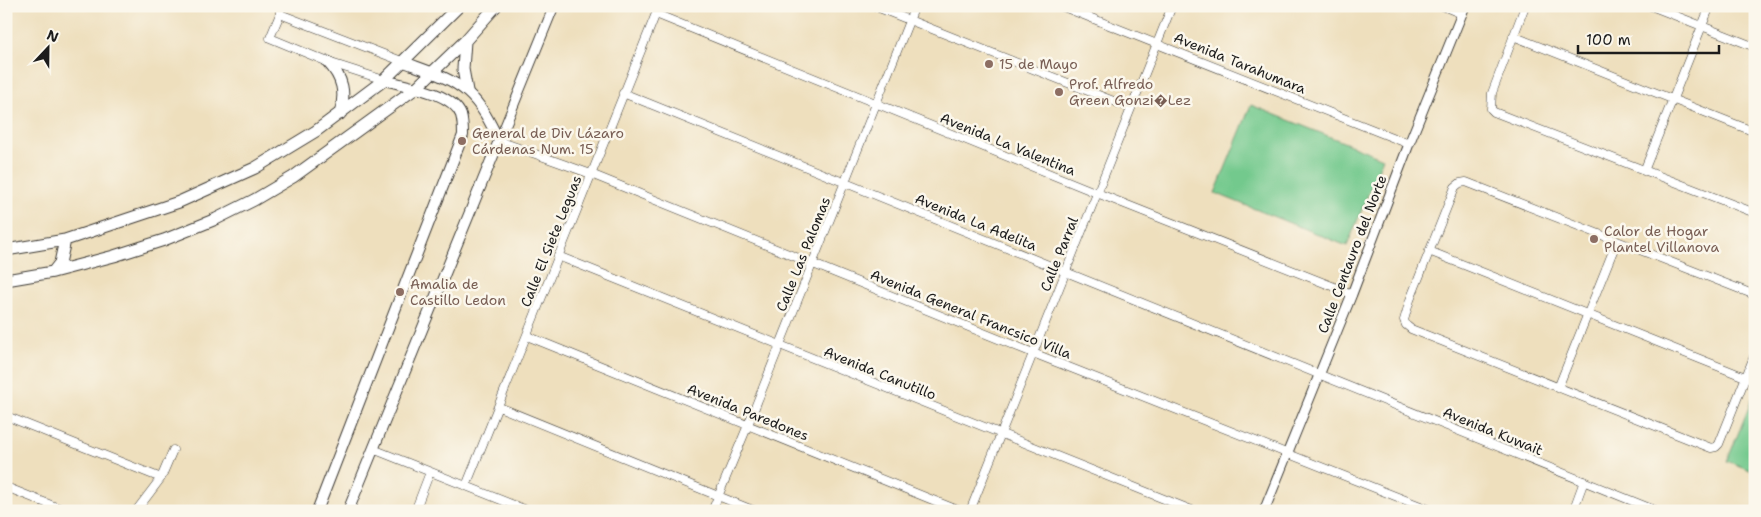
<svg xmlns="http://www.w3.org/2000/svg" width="1761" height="517" viewBox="0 0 1761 517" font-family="'Shantell Sans',sans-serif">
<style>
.green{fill:#73c98d;stroke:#487254}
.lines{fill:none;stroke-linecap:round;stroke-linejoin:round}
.minor-casing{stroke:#3c3934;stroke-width:9}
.tertiary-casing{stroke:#3c3934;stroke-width:11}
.secondary-casing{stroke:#3c3934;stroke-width:12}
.primary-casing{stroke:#3c3934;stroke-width:13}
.minor{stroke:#fff;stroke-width:8}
.tertiary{stroke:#fff;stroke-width:9}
.secondary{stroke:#fff;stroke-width:10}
.primary{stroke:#fff;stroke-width:11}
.education-dot{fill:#8d6e63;stroke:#fbf7ec;stroke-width:2}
.labels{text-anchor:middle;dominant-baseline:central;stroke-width:5;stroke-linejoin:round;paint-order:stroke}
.street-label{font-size:14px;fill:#1c1c1c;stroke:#fbf7ec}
.education-label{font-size:14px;fill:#785e54;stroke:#fbf7ec;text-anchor:start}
</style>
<rect width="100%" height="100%" fill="#fbf7ec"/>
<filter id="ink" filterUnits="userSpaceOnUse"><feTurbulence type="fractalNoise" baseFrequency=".02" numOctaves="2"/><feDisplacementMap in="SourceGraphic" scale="10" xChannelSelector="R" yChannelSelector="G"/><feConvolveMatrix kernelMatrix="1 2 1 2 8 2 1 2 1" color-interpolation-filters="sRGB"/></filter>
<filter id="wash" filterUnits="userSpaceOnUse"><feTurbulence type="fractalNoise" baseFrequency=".0096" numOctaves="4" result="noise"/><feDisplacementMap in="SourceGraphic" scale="20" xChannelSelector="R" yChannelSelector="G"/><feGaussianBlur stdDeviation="1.12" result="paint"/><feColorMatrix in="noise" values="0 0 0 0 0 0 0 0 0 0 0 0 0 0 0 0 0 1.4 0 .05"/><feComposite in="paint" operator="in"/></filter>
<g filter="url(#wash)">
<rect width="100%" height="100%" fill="#eedfbd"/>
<path class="green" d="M1251 105 1383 158 1347 246 1215 193Z
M1753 397 1755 398V472L1727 461Z"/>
</g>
<g filter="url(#ink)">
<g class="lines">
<defs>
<path id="minor" d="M280 6V14L270 38 328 62 384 80
M874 6 1131 108
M1061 6 1409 144
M1443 6 1462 14
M1525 6 1492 93 1491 109 1494 112 1755 213
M1651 6 1755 47
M280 14 404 62
M656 14 1097 193 1352 294
M1513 36 1755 132
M623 93 1657 511
M499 141 591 174 1033 353 1433 511
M1644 171 1710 6
M1429 251 1755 381
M558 256 1194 511
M1755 295 1466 182 1460 183 1455 187 1410 300 1404 320 1406 325 1411 329 1711 448 1716 447 1719 444 1755 354
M527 336 960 511
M1558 388 1617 241
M499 407 755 511
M6 416 161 478
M373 449 529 511
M466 486 659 6
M6 487 66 511
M136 511 161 478 173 450
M415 511 430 472
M712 511 748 425 915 6
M970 511 1172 6
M1573 511 1584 481"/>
<path id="tertiary" d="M499 141 554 6
M1264 511 1352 294 1409 144 1465 6"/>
<path id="secondary" d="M317 511 463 135C463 129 463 122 461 115 452 92 406 86 384 80
M348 511 499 141C491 124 482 105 467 92 450 77 425 70 404 62"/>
<path id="primary" d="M465 41 463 69 467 91
M328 62C343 78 346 93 340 114
M6 250 65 240 179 202 255 168 316 131 384 80 459 6
M53 272 60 263 65 240
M6 280 53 272 114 256 164 240 216 219 254 200 293 177 416 88 465 41 496 6"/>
</defs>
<use href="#minor" class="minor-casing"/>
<use href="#tertiary" class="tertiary-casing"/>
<use href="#secondary" class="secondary-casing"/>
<use href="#primary" class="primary-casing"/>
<use href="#minor" class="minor"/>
<use href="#tertiary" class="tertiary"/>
<use href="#secondary" class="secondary"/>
<use href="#primary" class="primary"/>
</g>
</g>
<g class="education-dot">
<circle cx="989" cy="64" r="5"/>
<circle cx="1059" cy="92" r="5"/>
<circle cx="462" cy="141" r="5"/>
<circle cx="1594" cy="239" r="5"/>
<circle cx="400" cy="292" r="5"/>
</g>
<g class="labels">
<g class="street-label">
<text transform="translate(1240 63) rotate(22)">Avenida Tarahumara</text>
<text transform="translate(1008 144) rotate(22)">Avenida La Valentina</text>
<text transform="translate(976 222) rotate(22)">Avenida La Adelita</text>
<text transform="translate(551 241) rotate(-68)">Calle El Siete Leguas</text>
<text transform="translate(803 254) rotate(-68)">Calle Las Palomas</text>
<text transform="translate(1059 254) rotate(-68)">Calle Parral</text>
<text transform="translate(1352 254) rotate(-69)">Calle Centauro del Norte</text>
<text transform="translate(971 314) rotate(22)">Avenida General Francsico Villa</text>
<text transform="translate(880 373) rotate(22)">Avenida Canutillo</text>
<text transform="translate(748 412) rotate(22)">Avenida Paredones</text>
<text transform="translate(1493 431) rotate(22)">Avenida Kuwait</text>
</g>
<g class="education-label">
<text x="999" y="64">15 de Mayo</text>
<text x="1069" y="84">Prof. Alfredo<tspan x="1069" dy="16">Green Gonzi�Lez</tspan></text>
<text x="472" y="133">General de Div Lázaro<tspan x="472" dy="16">Cárdenas Num. 15</tspan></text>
<text x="1604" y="231">Calor de Hogar<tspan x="1604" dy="16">Plantel Villanova</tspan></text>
<text x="410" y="284">Amalia de<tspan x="410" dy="16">Castillo Ledon</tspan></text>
</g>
</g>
<rect width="1761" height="517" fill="none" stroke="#fbf7ec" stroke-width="25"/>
<g transform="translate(48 48) rotate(22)" stroke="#fbf7ec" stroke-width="4" paint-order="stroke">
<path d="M0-4L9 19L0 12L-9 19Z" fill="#1c1c1c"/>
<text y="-8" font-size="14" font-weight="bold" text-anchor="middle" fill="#1c1c1c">N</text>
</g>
<path d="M1578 45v8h141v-8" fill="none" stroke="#1c1c1c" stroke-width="2.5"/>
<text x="1586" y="45" font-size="15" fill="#1c1c1c" stroke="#fbf7ec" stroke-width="4" paint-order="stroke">100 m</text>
</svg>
